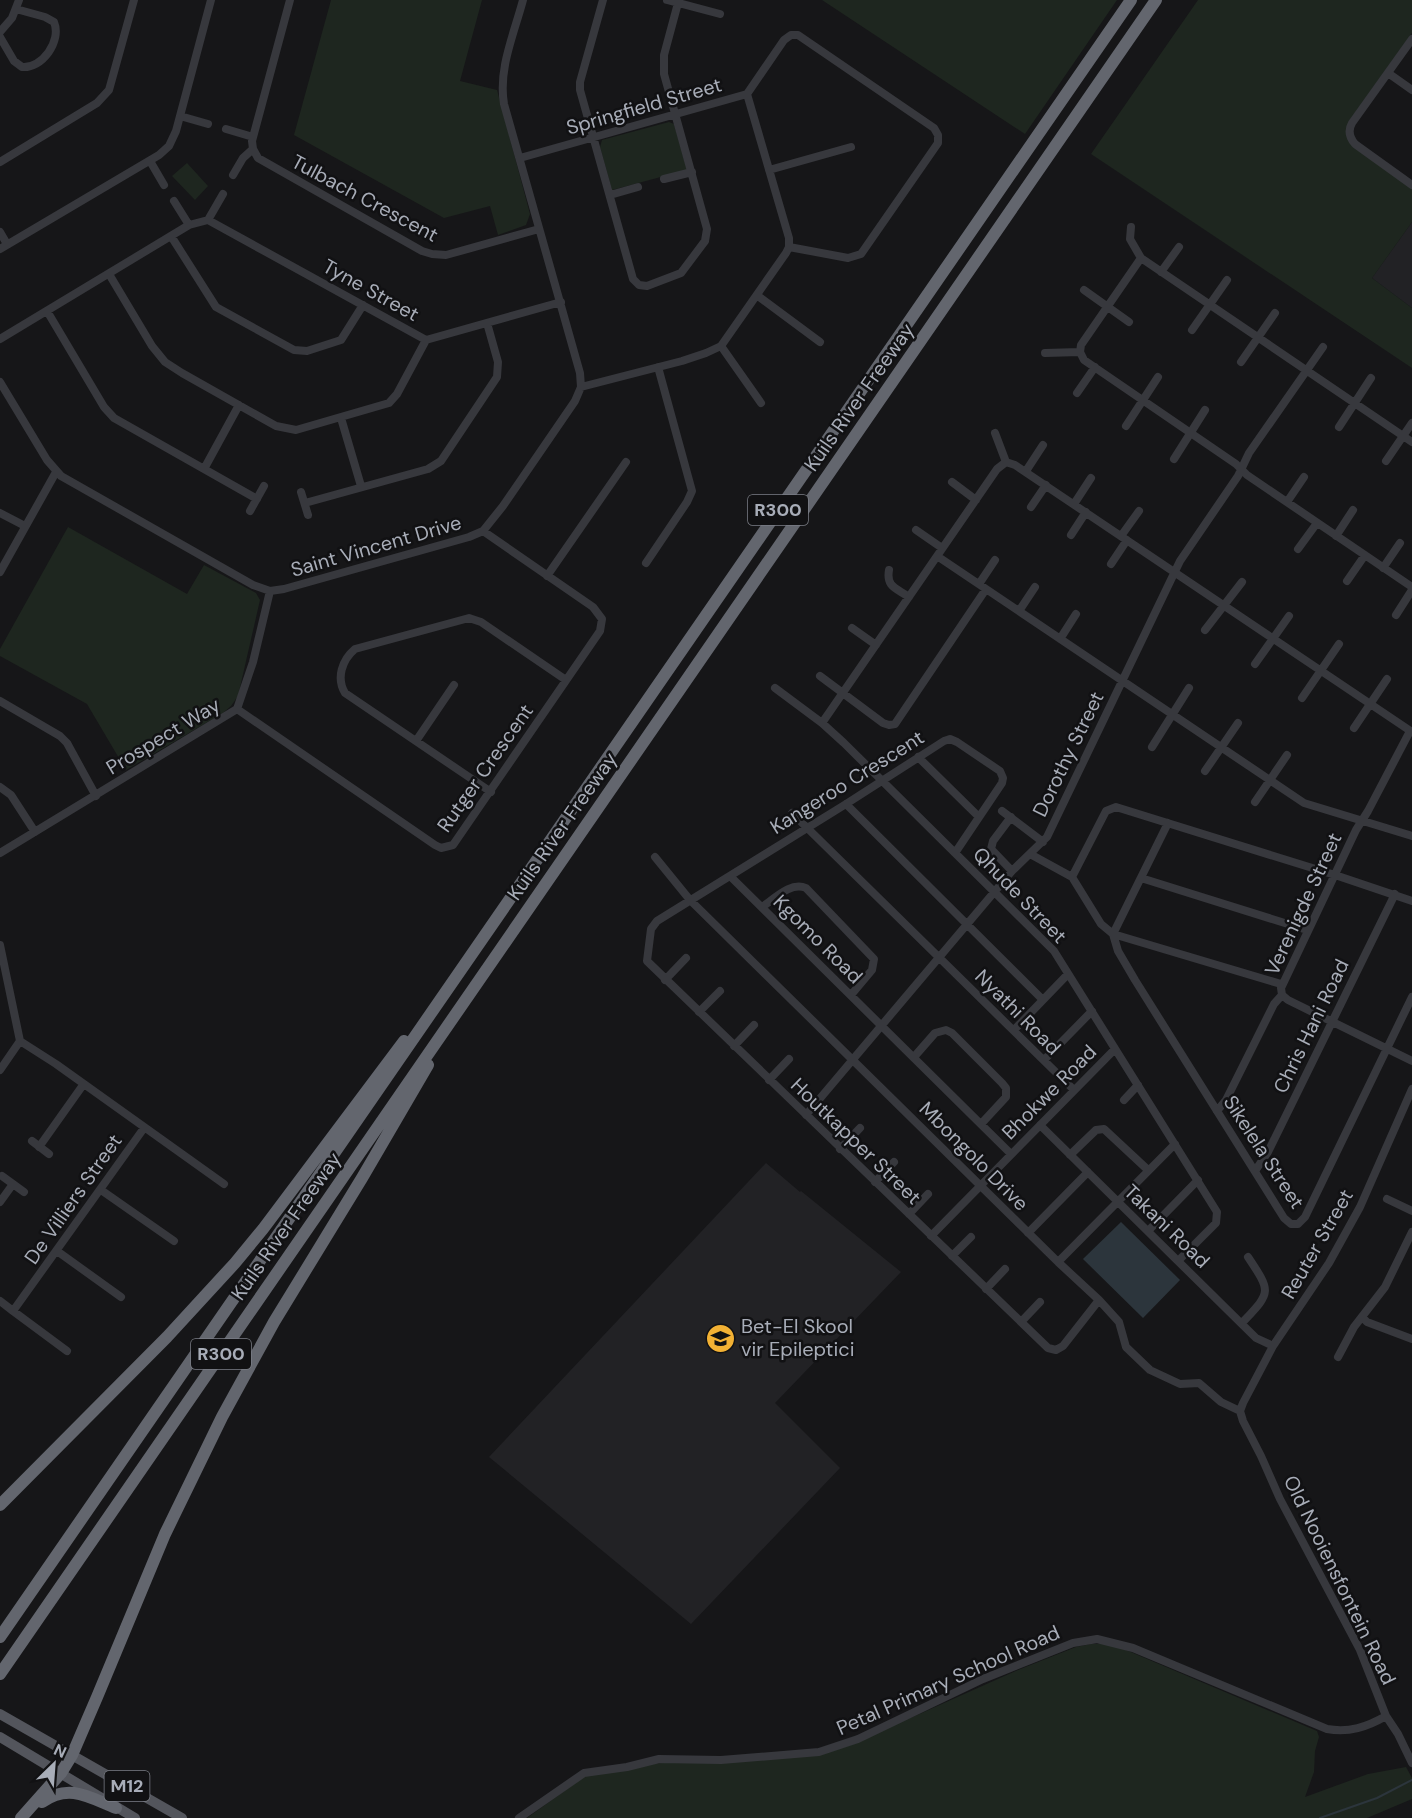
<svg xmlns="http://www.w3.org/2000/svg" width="1412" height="1818" viewBox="0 0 1412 1818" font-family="'DM Sans',sans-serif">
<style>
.built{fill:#222225}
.green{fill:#1e261f}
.water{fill:#2c353c}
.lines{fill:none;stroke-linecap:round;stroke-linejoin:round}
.stream{stroke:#2c353c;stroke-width:2}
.minor{stroke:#37383d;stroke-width:8}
.major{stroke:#53555c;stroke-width:10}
.highway{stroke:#63666e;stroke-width:12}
.labels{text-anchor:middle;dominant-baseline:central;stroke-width:5;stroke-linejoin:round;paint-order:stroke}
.shield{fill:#111113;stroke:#7b7e86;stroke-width:1.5}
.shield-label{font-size:18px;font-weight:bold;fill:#a8adb8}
.street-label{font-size:20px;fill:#a8adb8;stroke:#111113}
.poi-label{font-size:20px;fill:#a8adb8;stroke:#111113;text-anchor:start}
</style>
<rect width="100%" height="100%" fill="#161618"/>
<path class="built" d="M1412 222V308L1372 278Z
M766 1163 800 1192 801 1191 901 1272 775 1403 840 1468 691 1624 489 1457Z"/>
<path class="green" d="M331 0H482L460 81 497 90 530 214 526 225 498 235 490 206 444 218 294 135Z
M822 0H1117L1025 134Z
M1198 0H1412V33L1349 121 1346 133 1412 188V222L1372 278 1412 308V368L1091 154Z
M669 122 674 124 687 170 612 190 600 147 602 140Z
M187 163 208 186 195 200 172 176Z
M68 527 187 594 204 565 256 593 260 600 238 696 231 706 223 713 126 770 87 704 0 656V649Z
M1091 1644H1108L1126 1650 1317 1731 1319 1737 1315 1751 1314 1772 1305 1797 1368 1774 1406 1767 1412 1778V1799L1367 1818H527L585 1776 646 1764 807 1755 915 1716 1018 1670 1076 1647Z"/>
<path class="water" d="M1121 1222 1180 1280 1143 1318 1083 1259Z"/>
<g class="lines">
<path class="stream" d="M1320 1818 1377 1798 1412 1780"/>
<path class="minor" d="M290 0 252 141 253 149 258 158 422 251 432 254 446 255 539 229
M603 0 580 82V90L633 279 639 285 647 286 681 273 705 241 707 229 664 74V55L678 3
M667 0 720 14
M0 32 12 18 19 0
M0 37 14 61 22 67C42 69 62 41 54 22L45 17 16 9
M1412 39 1352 123C1348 130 1349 137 1355 144L1412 185
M1388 73 1412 90
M180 116 208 124
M226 129 253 137
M520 158 747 94 784 40 791 35H798L934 128 938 135V143L861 254 848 258 789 247
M150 161 164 185
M0 162 97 103 109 90 134 0
M769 170 851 147
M233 175 243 158 253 149
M664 179 692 172
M610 195 638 187
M174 201 189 225
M208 220 223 194
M1131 227 1130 239 1141 258 1412 442
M0 232 7 244
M171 236 216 307 294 350 307 351 341 340 363 305
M0 249 159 155 169 146 176 131 211 0
M1161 272 1179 247
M109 274 152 346 165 362 182 373 276 426 296 430 389 403 397 394 426 340
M1084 290 1129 322
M758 296 820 342
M47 311 104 407 114 418 257 499
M1192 330 1227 280
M0 339 189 225 208 220 426 340 561 302
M721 346 761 403
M1080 352 1081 345 1141 258
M1045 353 1080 352 1084 360 1236 464 1247 475 1412 587
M1241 362 1275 313
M0 382 47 460 61 476 253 585 270 591 284 589 469 537 483 531 503 506 575 401 581 387 580 373 504 104C498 69 514 34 523 0
M581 387 682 361 706 353 721 346 786 253 789 247V238L747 94
M1077 393 1095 367
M341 418 361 486
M1126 426 1158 377
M1339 427 1371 378
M995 433 1006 462 1015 465 1412 732
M1174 459 1205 410
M1386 461 1412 423
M204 469 239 405
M1026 471 1043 445
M952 482 976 500
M301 492 308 515
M1287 502 1304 477
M305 503 428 469 441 461 497 377 498 362 487 323
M1074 504 1091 478
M1031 507 1046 485
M250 511 264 486
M0 513 25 526
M916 530 942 548
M1071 535 1086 512
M1121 536 1139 511
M1336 536 1353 510
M1298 549 1317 523
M937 556 1304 803 1412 836
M646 563 687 502 692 491 658 367
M1111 564 1127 540
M1383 568 1400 543
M889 570C886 587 896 588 909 597
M0 572 56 472
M547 576 626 462
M1347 581 1365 555
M979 584 995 560
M1019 611 1035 587
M1396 615 1412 590
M852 628 876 645
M1205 630 1242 582
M1060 639 1076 614
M1255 664 1289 616
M820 676 883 723 889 725 895 724 986 589
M775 688 822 723 844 743 1054 951 1217 1212 1216 1223 1179 1260
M1302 698 1339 644
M0 701 60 736 67 743 96 796
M237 709 435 845 441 848 453 845 600 631 602 619 593 607 483 531
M822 723 997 469 1006 462
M1354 728 1387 679
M1410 731 1368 811 1356 830 1281 988 1282 995 1288 1000 1412 1061
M416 741 454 685
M1152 747 1189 688
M918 757 979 817
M1205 771 1238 723
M0 787 11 795 35 832
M491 792 345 693C336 678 342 660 355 649L469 618 481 622 566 680
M1255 802 1287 755
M846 804 1043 1000
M1002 811 1043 842
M792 813 1074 1090
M1011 817 993 841 991 849 1012 871
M1168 823 1113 934 1281 984
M0 853 237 709 253 662 270 591
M955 853 1002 783 1003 778 1000 771 957 742 950 739 944 741 846 804 657 921 651 929 647 961 1048 1348 1056 1350 1063 1346 1099 1300
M1030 854 1072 877
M655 857 690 900 1058 1262 1099 1300 1119 1322 1126 1347 1150 1370 1180 1384 1199 1383 1221 1402 1240 1411
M730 876 1011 1154
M1141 878 1307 930
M1412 901 1335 875 1116 807 1106 811 1072 877 1101 924 1113 934 1118 951 1135 980 1284 1218 1291 1224H1298L1305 1217 1412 997
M762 907C774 899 791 881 806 888L874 959 872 970 851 995
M0 945 20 1041 0 1070
M665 980 686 958
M699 1012 720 991
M1014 1030 1068 974
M20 1041 56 1064 224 1184
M734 1046 754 1025
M914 1057 935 1033 946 1030 952 1033 1002 1083 1006 1088V1097L981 1124
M1044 1060 1092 1011
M769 1080 789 1059
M1412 1089 1360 1207 1329 1263 1273 1346 1243 1403 1240 1411 1243 1421 1261 1456 1280 1499 1360 1650 1386 1716 1398 1734 1412 1763
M1124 1100 1138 1085
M1217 1111 1226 1100 1274 1004 1282 995
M806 1115 1012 871 1047 837 1180 561 1238 476 1249 453 1323 347
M1040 1125 1256 1338 1273 1346
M32 1141 49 1154
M39 1147 83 1085
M840 1149 860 1128
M1070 1155 1096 1130 1104 1129 1148 1170
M1255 1171 1268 1152 1395 894
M2 1176 24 1192
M875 1182 894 1162
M101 1190 174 1241
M1387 1199 1412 1211
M0 1202 13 1184
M909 1214 928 1194
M1148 1231 1198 1180
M1028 1233 1088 1172
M931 1236 1115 1049
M57 1251 121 1297
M952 1256 971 1237
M1058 1262 1175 1144
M986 1289 1005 1269
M0 1301 13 1311 144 1128
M13 1311 67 1351
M1362 1317 1367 1322 1412 1339
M1021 1322 1040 1302
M1242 1323C1271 1292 1272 1293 1248 1257
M1338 1357 1354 1327 1385 1287 1412 1232
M519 1818 584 1773 627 1767 659 1759 721 1760 807 1753 819 1752 858 1739 983 1679 1073 1643 1097 1639 1133 1648 1327 1729C1349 1733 1367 1727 1386 1716"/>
<path class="major" d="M0 1714 182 1818
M0 1737 135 1818"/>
<path class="highway" d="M0 1505 167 1337 235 1263 263 1229 404 1041
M0 1637 1131 0
M0 1674 1156 0
M42 1802C69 1783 89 1797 116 1808
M21 1818 61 1773 72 1755 97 1697 165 1534 222 1417 274 1322 362 1178 428 1065"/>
</g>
<defs>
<symbol id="school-disc" viewBox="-11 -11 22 22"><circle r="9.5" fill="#f2b134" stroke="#111113"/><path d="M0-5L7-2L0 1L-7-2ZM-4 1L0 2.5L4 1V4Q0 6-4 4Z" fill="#111"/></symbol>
</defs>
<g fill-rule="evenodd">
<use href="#school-disc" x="704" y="1322" width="33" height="33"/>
</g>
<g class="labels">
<g class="shield">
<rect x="748" y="495" width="60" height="30" rx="4.5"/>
<rect x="191" y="1339" width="60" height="30" rx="4.5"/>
<rect x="104.5" y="1771" width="45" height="30" rx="4.5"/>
</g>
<g class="shield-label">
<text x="778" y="510">R300</text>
<text x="221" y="1354">R300</text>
<text x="127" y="1786">M12</text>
</g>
<g class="street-label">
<text transform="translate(644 106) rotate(-16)">Springfield Street</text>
<text transform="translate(365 198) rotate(28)">Tulbach Crescent</text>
<text transform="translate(371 290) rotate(29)">Tyne Street</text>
<text transform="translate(859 397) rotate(-55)">Kuils River Freeway</text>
<text transform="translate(376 546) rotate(-16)">Saint Vincent Drive</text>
<text transform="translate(163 736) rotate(-31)">Prospect Way</text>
<text transform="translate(1068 754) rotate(-64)">Dorothy Street</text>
<text transform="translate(485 768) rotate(-55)">Rutger Crescent</text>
<text transform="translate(847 782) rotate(-32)">Kangeroo Crescent</text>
<text transform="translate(562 826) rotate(-55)">Kuils River Freeway</text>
<text transform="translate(1020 895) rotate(46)">Qhude Street</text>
<text transform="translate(1303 904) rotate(-65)">Verenigde Street</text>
<text transform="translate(818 939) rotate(45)">Kgomo Road</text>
<text transform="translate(1018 1012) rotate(45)">Nyathi Road</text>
<text transform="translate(1311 1026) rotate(-64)">Chris Hani Road</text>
<text transform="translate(1049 1092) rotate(-45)">Bhokwe Road</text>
<text transform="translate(856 1141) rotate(44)">Houtkapper Street</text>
<text transform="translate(1264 1152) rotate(57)">Sikelela Street</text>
<text transform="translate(974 1156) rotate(45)">Mbongolo Drive</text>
<text transform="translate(73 1199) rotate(-55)">De Villiers Street</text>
<text transform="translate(286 1226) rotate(-55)">Kuils River Freeway</text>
<text transform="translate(1167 1226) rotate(44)">Takani Road</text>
<text transform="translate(1317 1244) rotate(-60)">Reuter Street</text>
<text transform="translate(1340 1580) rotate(64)">Old Nooiensfontein Road</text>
<text transform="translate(948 1680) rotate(-24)">Petal Primary School Road</text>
</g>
<g class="poi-label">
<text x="741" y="1326">Bet-El Skool<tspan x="741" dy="23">vir Epileptici</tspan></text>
</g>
</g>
<g transform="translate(54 1764) rotate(25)" stroke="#111113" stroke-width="4.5" paint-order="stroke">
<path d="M0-4.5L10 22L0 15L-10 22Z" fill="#a8adb8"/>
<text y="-9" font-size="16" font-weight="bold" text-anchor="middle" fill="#a8adb8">N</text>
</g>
</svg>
